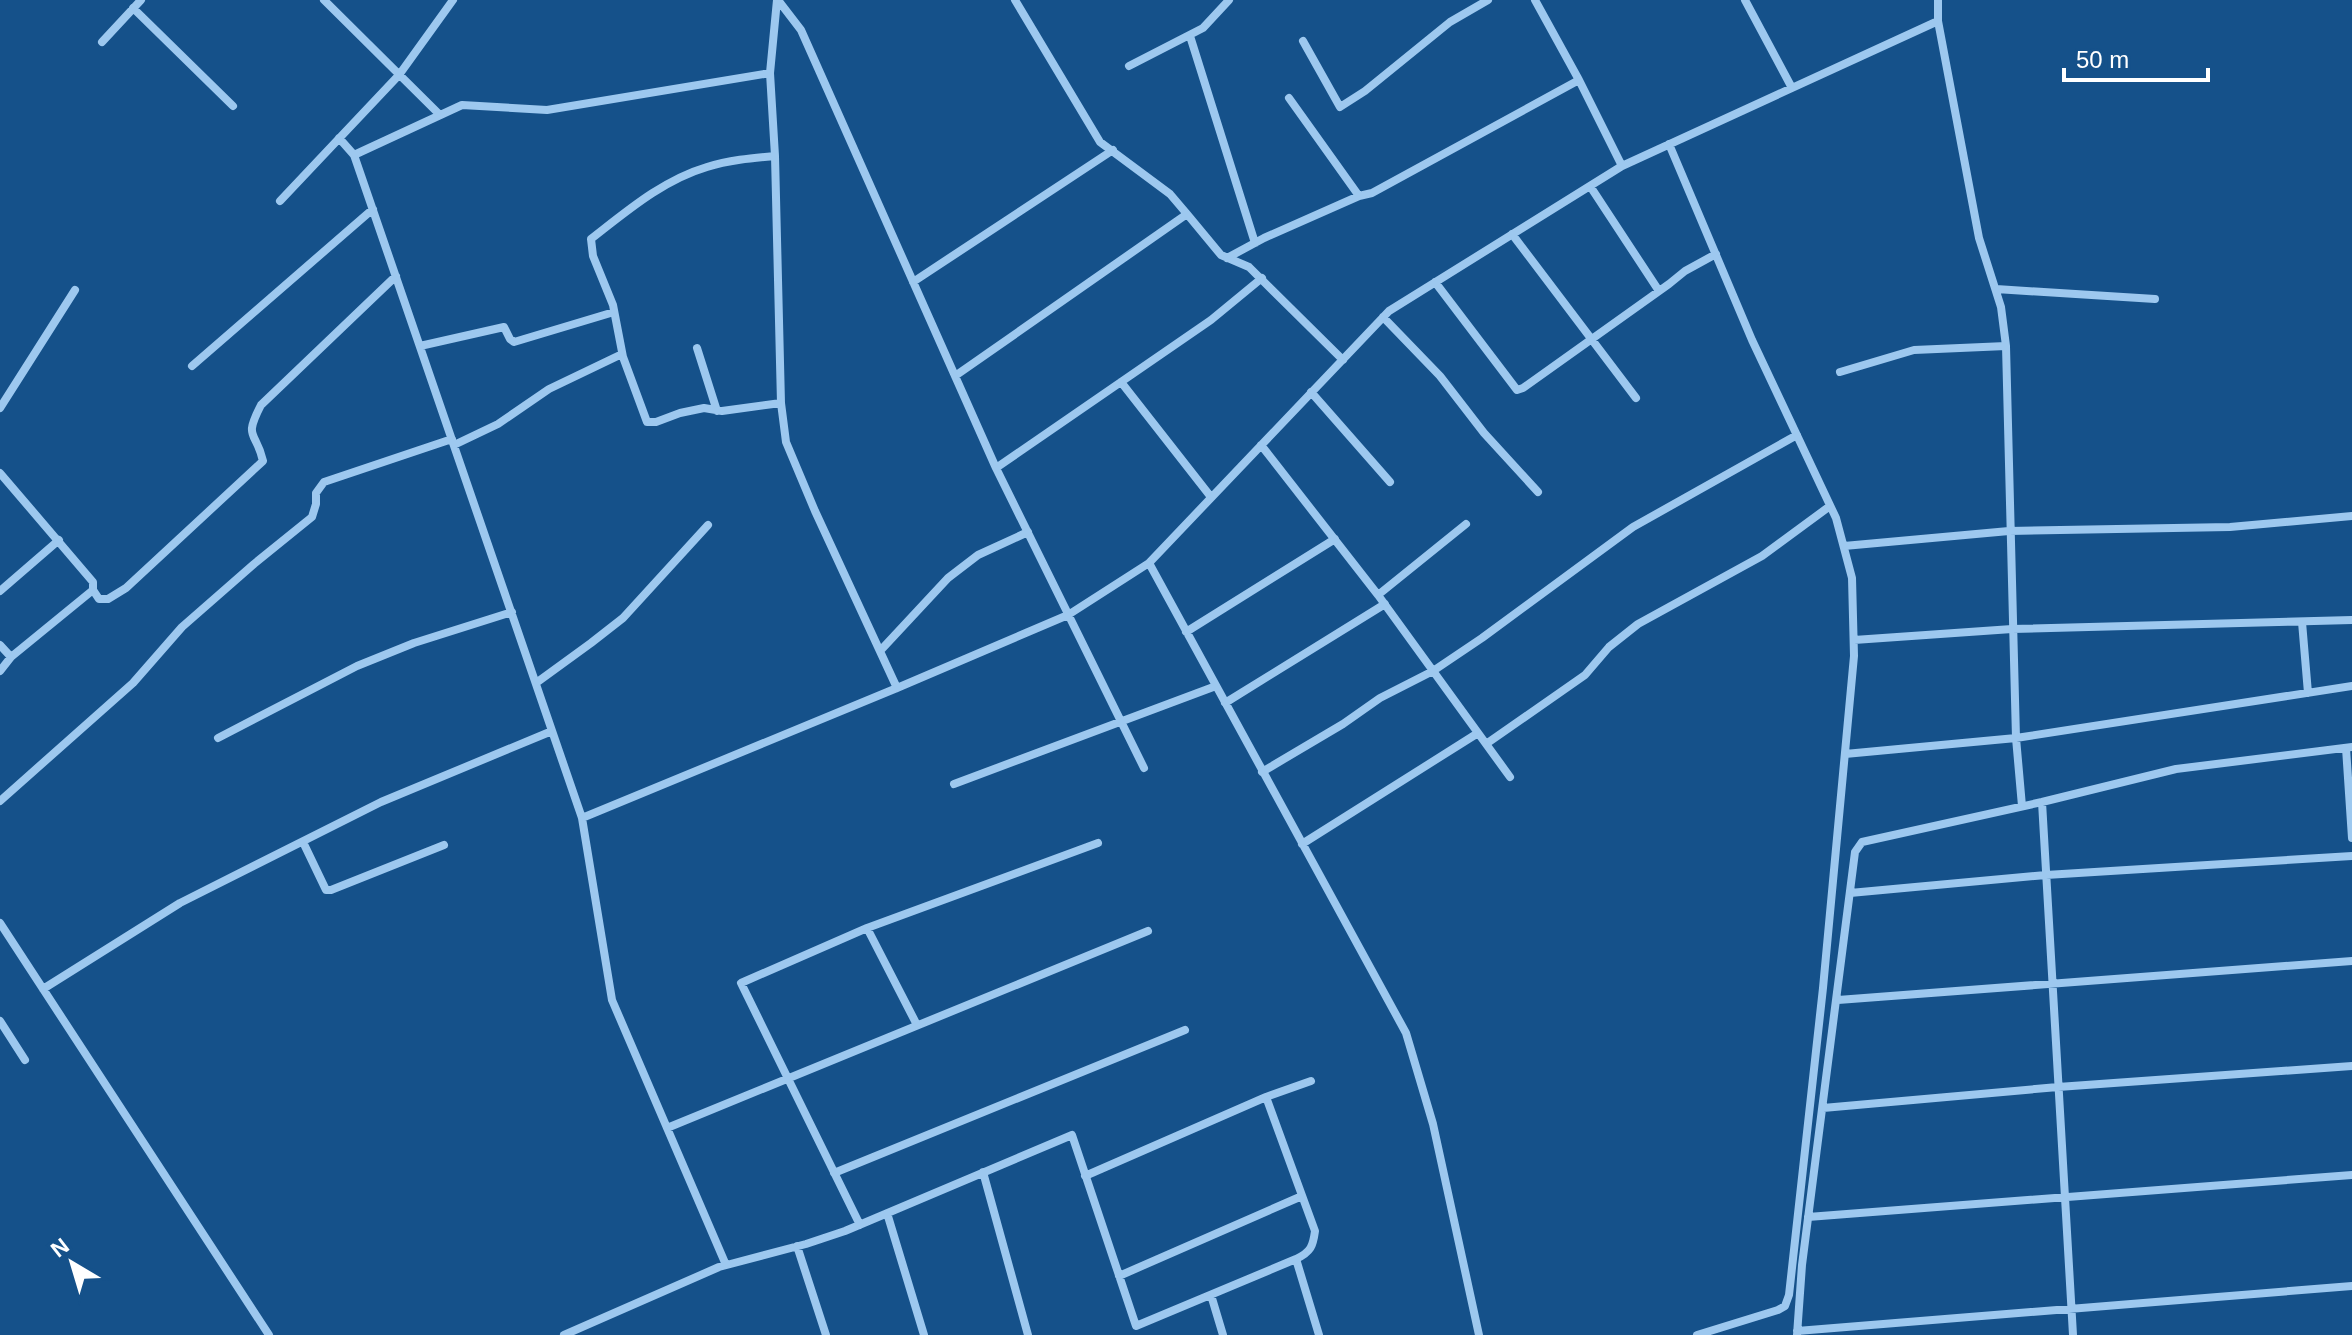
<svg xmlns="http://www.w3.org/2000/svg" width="2352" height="1335" viewBox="0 0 2352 1335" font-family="Arial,sans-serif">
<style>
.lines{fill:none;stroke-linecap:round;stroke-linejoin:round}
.street{stroke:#9dc8ef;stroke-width:8}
</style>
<rect width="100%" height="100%" fill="#15518a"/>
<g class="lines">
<path class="street" d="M324 0 440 115
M778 0 801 30 996 468 1144 768
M1535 0 1579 80 1622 166 1938 21V0
M1745 0 1792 88
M133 8 233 106
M1938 21 1979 238 2001 307 2006 346 2016 738 2022 806
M1190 36 1255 243
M1303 41 1340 107 1365 91 1450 22 1488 0
M102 42 141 0
M1129 66 1203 28 1229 0
M770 73 775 156 781 403 786 442 815 511 897 688
M1289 98 1359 196
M339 138 354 155 582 818
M1669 144 1752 340 1836 518 1852 578 1854 656 1823 988 1789 1295 1785 1306 1778 1310 1697 1335
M354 155 462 105 547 110 770 73 777 0
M775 156C753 158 729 160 707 167 663 180 627 211 591 239L593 256 613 305 623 357 647 422H656L680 413 704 408 722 411 781 403
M1590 186 1659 291
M280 201 399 75 453 0
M1187 214 1221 255 1249 267 1343 360
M1512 234 1636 398
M1227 258 1264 238 1359 196 1372 193 1579 80
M913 282 1113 150
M1435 282 1517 390 1523 388 1669 284 1685 271 1716 254
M1996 289 2155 299
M1383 317 1440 376 1484 433 1538 492
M420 346 504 327 510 339 514 342 614 312
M697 348 717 411
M192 366 373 209
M1840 372 1914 350 2006 346
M955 376 1187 214 1170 194 1100 142 1015 0
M1121 382 1211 497
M1311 392 1390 482
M0 408 75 290
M454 445 498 424 549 389 622 354
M1261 445 1378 595 1510 777
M996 468 1211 320 1262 278
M0 473 93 582V590L11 657 0 671
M1844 546 2009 531 2230 527 2352 516
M1149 563 1406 1033 1433 1124 1479 1335
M93 590 99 599H108L126 588 263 461C256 430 243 440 261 405L396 276
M0 591 59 540
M1378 595 1466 524
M2302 622 2308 693
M1186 632 1335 539
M1854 640 2012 629 2352 620
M0 645 11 657
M880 651 948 578 978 555 1028 532
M536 683 591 643 623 618 708 525
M1225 703 1385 604
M218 738 357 666 414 643 512 612
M1486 744 1585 675 1609 647 1638 624 1762 556 1830 506
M2346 748 2352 838
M1845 754 2016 738 2352 686
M1262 772 1343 724 1380 698 1433 671 1482 638 1633 527 1797 435
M954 784 1216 686
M0 801 133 683 182 627 254 564 312 517 316 504V493L324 482 452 439
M2042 802 2073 1335
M303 842 326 890H331L444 845
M1302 844 1478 733
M1850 893 2046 875 2352 856
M0 923 269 1335
M867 928 917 1025
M43 989 180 903 381 802 552 731
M1838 1000 2352 961
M0 1021 25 1060
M1823 1108 2058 1087 2352 1066
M667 1128 1148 931
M983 1172 1028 1335
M834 1173 1185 1030
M1085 1176 1266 1097 1311 1081
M887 1213 924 1335
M1808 1217 2352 1175
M860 1225 741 983 867 928 1098 843
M797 1246 826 1335
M1296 1259 1319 1335
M726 1265 612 1000 582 818 897 688 1068 615 1149 563 1389 311 1622 166
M1119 1276 1302 1196
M1211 1295 1223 1335
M1797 1331 2352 1286
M564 1335 719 1267 806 1244 845 1231 1072 1135 1136 1326 1296 1259C1311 1252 1313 1246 1315 1231L1266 1097
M1797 1335 1802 1265 1855 852 1862 842 2042 802 2176 769 2352 747"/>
</g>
<g transform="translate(72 1263) rotate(322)" stroke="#15518a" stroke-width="6" paint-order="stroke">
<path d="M0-6L14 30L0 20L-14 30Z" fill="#ffffff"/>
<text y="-12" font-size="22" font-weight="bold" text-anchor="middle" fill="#ffffff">N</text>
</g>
<path d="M2064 68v12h144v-12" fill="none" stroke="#ffffff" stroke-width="4"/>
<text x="2076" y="68" font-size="24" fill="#ffffff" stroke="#15518a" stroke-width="6" paint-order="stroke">50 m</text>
</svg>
